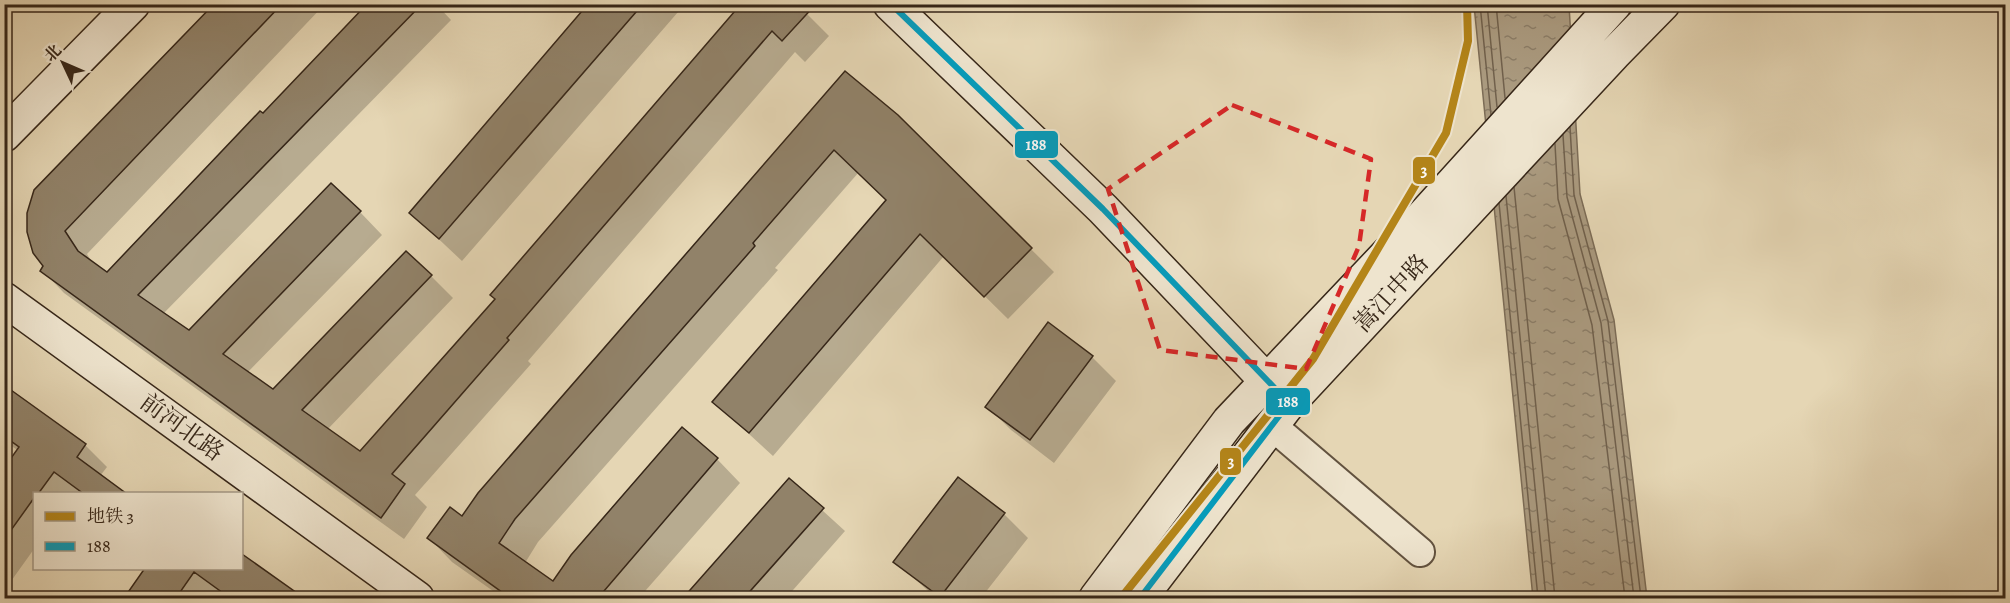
<svg xmlns="http://www.w3.org/2000/svg" width="2010" height="603" viewBox="0 0 2010 603" font-family="Alegreya,'Noto Serif SC',serif">
<style>
.water{fill:url(#water-ripples);stroke:#7c6c56;stroke-width:1.5}
.shadow{fill:#0003}
.lines{fill:none;stroke-linecap:round;stroke-linejoin:round}
.shore{stroke:#70604c;stroke-width:1.5}
.building{fill:#918269;stroke:#362618;stroke-width:1.5}
.street-casing{stroke:#62523f;stroke-width:32}
.secondary-casing{stroke:#362618;stroke-width:36}
.street{stroke:#eee4ce;stroke-width:28}
.secondary{stroke:#eee4ce;stroke-width:33}
.bus-1-casing{stroke:#eee4ce;stroke-width:10}
.bus-1{stroke:#059cbc;stroke-width:6}
.metro-1-casing{stroke:#eee4ce;stroke-width:12}
.metro-1{stroke:#b48519;stroke-width:8}
.marked{fill:none;stroke:#d62828;stroke-width:4.5;stroke-dasharray:12 8;stroke-linejoin:round}
.labels{text-anchor:middle;dominant-baseline:central;stroke-width:4.5;stroke-linejoin:round;paint-order:stroke}
.street-label{font-size:24px;fill:#362618;stroke:#eee4ce}
.line-badge{stroke:#eee4ce;stroke-width:2}
.badge-label{font-size:16px;text-anchor:middle;font-weight:bold;fill:#fff}
</style>
<defs>
<pattern id="water-ripples" width="26" height="14" patternUnits="userSpaceOnUse" patternTransform="scale(1.5)"><rect width="26" height="14" fill="#aa9a7f"/><path d="M2 4q2-2 4 0t4 0M15 11q2-2 4 0t4 0" fill="none" stroke="#8b7d67"/></pattern>
</defs>
<rect width="100%" height="100%" fill="#e5d6b4"/>
<filter id="stains"><feTurbulence type="fractalNoise" baseFrequency=".00333" numOctaves="4"/><feColorMatrix values="0 0 0 0 .2 0 0 0 0 .09 0 0 0 0 .02 0 0 0 .5 -.17"/></filter>
<radialGradient id="worn" r=".72"><stop offset=".6" stop-color="#630" stop-opacity="0"/><stop offset="1" stop-color="#630" stop-opacity=".3"/></radialGradient>
<path class="water" d="M1474 5H1569L1580 194 1614 320 1647 598H1533Z"/>
<path class="shadow" d="M216 4H325L87 254 93 264 107 274 369 4H436L451 20 163 314 190 332 360 212 382 235 247 373 273 391 431 276 453 298 327 430 360 453 797 4 829 36 805 62 795 52 528 361 531 364 415 495 427 507 404 539 64 293 42 270 45 266 35 252Z
M592 4H685L462 261 411 213Z
M846 73 897 116 1054 272 1008 319 944 256 773 456 714 402 888 200 859 172 775 268 778 270 538 542 525 563 553 583 717 459 740 483 639 598H503L452 562 429 538 462 518Z
M1049 324 1092 357 1116 381 1054 463 1011 430 987 406Z
M4 387 85 445 107 467 100 476 125 494H34V549L4 591V471L19 451 4 441Z
M959 479 1004 514 1028 538 981 598H936L895 561Z
M789 480 845 531 786 598H685Z
M242 556 301 598H224L216 593 212 598H126L147 568H242Z"/>
<g class="lines">
<path class="shore" d="M1480 4 1491 115
M1487 4 1497 107
M1496 4 1505 98
M1570 127 1574 195 1608 321 1641 598
M1563 135 1567 197 1601 323 1634 598
M1555 144 1558 199 1592 325 1625 598
M1514 187 1555 598
M1506 196 1546 598
M1499 203 1538 598"/>
</g>
<path class="building" d="M214 4H282L65 231 78 251 107 272 260 111 263 113 367 4H422L138 295 189 330 331 183 361 211 223 354 273 389 406 251 432 275 302 410 360 451 495 299 490 295 741 4H816L782 41 772 31 507 338 509 340 392 474 405 484 381 518 40 271 43 266 33 253 27 232V213L34 190Z
M588 4H643L439 239 409 213Z
M845 71 898 115 1032 248 984 297 920 234 749 433 712 402 886 200 834 150 753 243 755 246 515 519 499 543 553 581 571 555 682 427 718 458 598 598H510L427 538 450 507 462 516 478 493Z
M1048 322 1093 356 1030 440 985 407Z
M4 385 86 444 77 457 127 494H84L54 472 38 494H34V498L4 540V468L19 447 4 436Z
M958 477 1005 513 940 597 893 562Z
M789 478 824 508 744 598H683Z
M242 554 304 598H230L194 572 176 598H124L145 568H242Z"/>
<g class="lines">
<defs>
<path id="street" d="M1270 424 1420 552"/>
<path id="secondary" d="M890 4 1103 209 1281 396
M4 135 133 4
M4 299 417 598
M1096 598 1229 421 1413 227 1615 4
M1140 598 1289 403 1614 54 1663 4"/>
</defs>
<use href="#street" class="street-casing"/>
<use href="#secondary" class="secondary-casing"/>
<use href="#street" class="street"/>
<use href="#secondary" class="secondary"/>
<defs>
<path id="bus-1" d="M891 4 1103 209 1289 403 1140 598"/>
</defs>
<use href="#bus-1" class="bus-1-casing"/>
<use href="#bus-1" class="bus-1"/>
<defs>
<path id="metro-1" d="M1121 598 1313 359 1446 133 1468 41 1467 4"/>
</defs>
<use href="#metro-1" class="metro-1-casing"/>
<use href="#metro-1" class="metro-1"/>
</g>
<path class="marked" d="M1232 105 1371 159 1359 246 1306 369 1160 350 1108 189Z"/>
<g class="labels">
<g class="street-label">
<text transform="translate(1391 293) rotate(-47)">嵩江中路</text>
<text transform="translate(182 427) rotate(36)">前河北路</text>
</g>
</g>
<g class="line-badge">
<rect x="1014" y="130" width="45" height="29" rx="6" fill="#059cbc"/>
<rect x="1412" y="156" width="24" height="29" rx="6" fill="#b48519"/>
<rect x="1265" y="387" width="46" height="29" rx="6" fill="#059cbc"/>
<rect x="1219" y="447" width="23" height="29" rx="6" fill="#b48519"/>
</g>
<g class="badge-label">
<text x="1036" y="150">188</text>
<text x="1424" y="176">3</text>
<text x="1288" y="407">188</text>
<text x="1231" y="467">3</text>
</g>
<rect width="2010" height="603" fill="none" stroke="#e5d6b4" stroke-width="24"/>
<rect x="6" y="6" width="1998" height="591" fill="none" stroke="#362618" stroke-width="3"/>
<rect x="12" y="12" width="1986" height="579" fill="none" stroke="#362618" stroke-width="1.5"/>
<rect x="33" y="492" width="210" height="78" fill="#eee4ce" stroke="#a49885" stroke-width="1.5"/>
<rect x="45" y="512" width="30" height="9" fill="#b48519" stroke="#a49885" stroke-width="1.5"/>
<text x="87" y="522" font-size="18" fill="#362618">地铁 3</text>
<rect x="45" y="542" width="30" height="9" fill="#059cbc" stroke="#a49885" stroke-width="1.5"/>
<text x="87" y="552" font-size="18" fill="#362618">188</text>
<g transform="translate(63 63) rotate(314)" stroke="#eee4ce" stroke-width="4.5" paint-order="stroke">
<path d="M0-4.5L10 22L0 15L-10 22Z" fill="#362618"/>
<text y="-9" font-size="16" font-weight="bold" text-anchor="middle" fill="#362618">北</text>
</g>
<rect width="100%" height="100%" filter="url(#stains)"/>
<rect width="100%" height="100%" fill="url(#worn)"/>
</svg>
